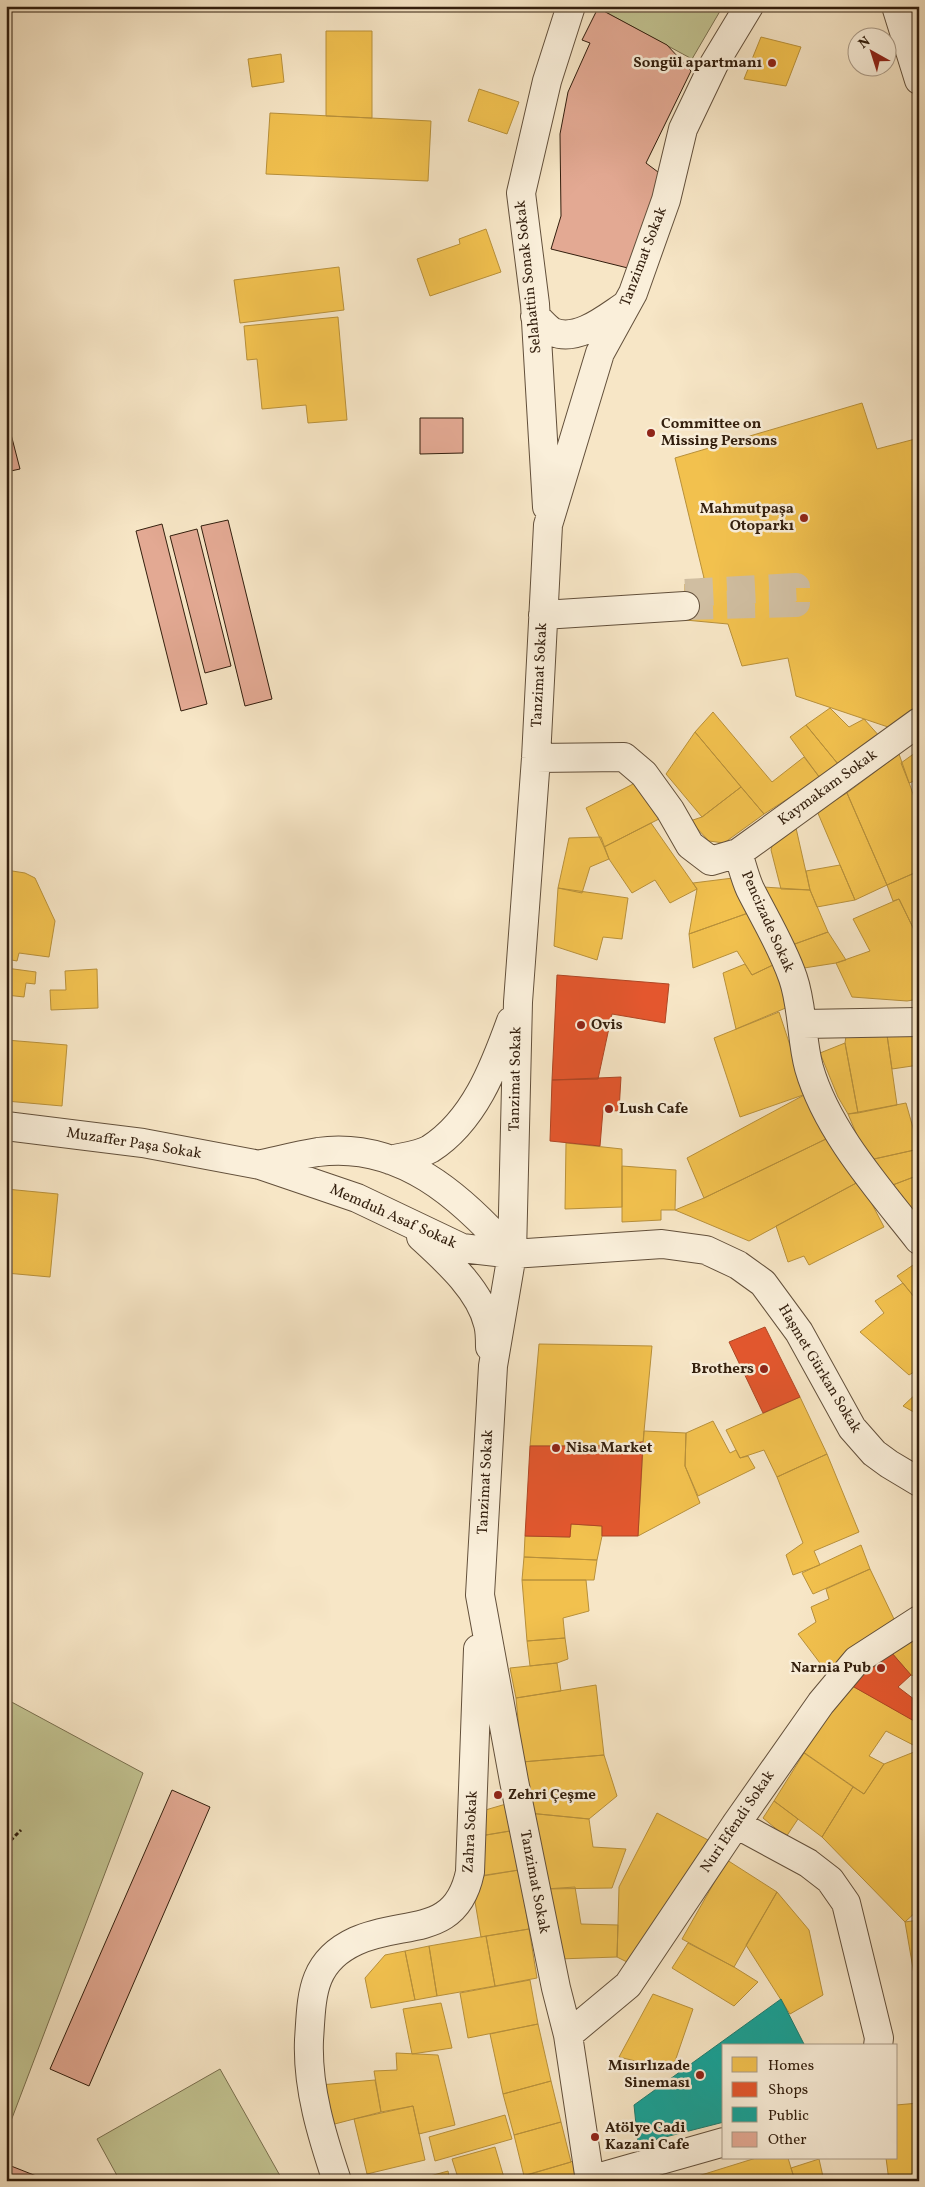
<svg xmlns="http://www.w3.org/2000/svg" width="925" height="2187" viewBox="0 0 925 2187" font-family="Vollkorn,serif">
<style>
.green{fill:#c2c391;stroke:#7a704f}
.homes{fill:#f2c14e;stroke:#b8903a}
.shops{fill:#e4572e;stroke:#af4624}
.public{fill:#17a398;stroke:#1f7b6e}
.building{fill:#e3a993;stroke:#321e0d}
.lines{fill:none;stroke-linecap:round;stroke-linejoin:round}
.minor-tunnel{stroke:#d0bea1;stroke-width:28;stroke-dasharray:28 14;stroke-linecap:butt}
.minor-casing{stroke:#63503b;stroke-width:30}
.path{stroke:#321e0d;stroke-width:3;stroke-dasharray:4 2.5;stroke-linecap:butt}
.minor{stroke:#faefda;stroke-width:28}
.poi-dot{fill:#8f2418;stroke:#faefda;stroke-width:2}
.labels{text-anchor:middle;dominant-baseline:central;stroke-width:5;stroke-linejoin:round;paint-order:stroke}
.poi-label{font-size:15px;font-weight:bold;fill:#321e0d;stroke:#faefda;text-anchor:start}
.street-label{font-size:15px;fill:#321e0d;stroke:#faefda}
</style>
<rect width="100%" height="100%" fill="#f7e6c6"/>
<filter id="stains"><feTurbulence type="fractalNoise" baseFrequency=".004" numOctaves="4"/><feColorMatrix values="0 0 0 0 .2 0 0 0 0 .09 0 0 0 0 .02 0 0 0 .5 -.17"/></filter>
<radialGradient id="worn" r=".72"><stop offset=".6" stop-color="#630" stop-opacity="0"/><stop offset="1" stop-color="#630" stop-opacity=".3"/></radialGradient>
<path class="green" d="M598 6H723L692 59 598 8Z
M6 1699 143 1773 6 2134Z
M220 2069 283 2181H120L97 2139Z"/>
<path class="homes" d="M326 31H372V118L326 116Z
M761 37 801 47 786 86 744 79Z
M281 54 284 82 252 87 248 59Z
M479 89 519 102 507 134 468 121Z
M270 113 431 121 428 181 266 174Z
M486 229 501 272 430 296 417 259 460 244 459 239Z
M339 267 344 310 240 323 234 280Z
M338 317 347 420 308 423 306 405 262 409 257 359 247 360 244 326Z
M862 403 877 449 919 438V710L894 729 796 696 788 658 742 666 728 624 685 620V584L704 578 675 458Z
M830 708 849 727 864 719 881 738 838 764 806 725Z
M713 712 772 782 804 757 820 778 764 814 695 732Z
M806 725 838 764 820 778 790 737Z
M695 732 741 787 702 817 666 774Z
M919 750V779L909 783 901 763Z
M899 754 919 811V871L887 885 847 793Z
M639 781 659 819 604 847 586 808Z
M741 787 764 814 724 843 709 841 690 821 702 817Z
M847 793 887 885 855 900 817 811Z
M651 823 697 889 670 903 655 880 632 893 609 859 604 847Z
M796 828 810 890 781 889 771 850 773 842Z
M601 837 609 859 590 867 582 893 558 888 569 838Z
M840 865 855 900 817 907 810 890 806 871Z
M6 870 25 873 35 878 55 921 49 957 19 953 17 961 6 959Z
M919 871V940L899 899 893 901 887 885Z
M733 878 751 912 689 934 697 889 693 883Z
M763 887 810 890 828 932 792 945Z
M558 888 628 898 622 939 603 937 597 960 554 946Z
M899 899 919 940V999L907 1001 852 997 836 963 870 951 853 919Z
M751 912 775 964 752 975 737 951 693 968 689 934Z
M828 932 846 960 836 963 804 968 792 945Z
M745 964 752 975 775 964 788 1007 736 1029 723 973Z
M6 968 36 972 35 984 26 983 24 997 6 995Z
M97 969 98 1008 51 1010 50 990H66L65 971Z
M779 1012 806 1094 740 1117 714 1038Z
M919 1028V1065L892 1069 887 1035Z
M887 1035 897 1105 858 1113 845 1043 846 1036Z
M6 1040 67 1045 62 1106 6 1101Z
M845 1043 858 1113 848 1114 838 1097 820 1053Z
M806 1094 826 1139 704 1198 687 1158Z
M906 1103 919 1149 874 1159 859 1140 848 1114Z
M826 1139 860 1181 749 1241 675 1210 704 1198Z
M566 1143 622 1149V1207L565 1209Z
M919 1149V1175L890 1186 874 1159Z
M622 1166 676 1170 675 1210H661V1220L622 1222Z
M919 1175V1210L909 1214 890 1186Z
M860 1181 884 1227 809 1265 804 1256 788 1262 776 1226Z
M6 1189 58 1194 50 1277 6 1273Z
M919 1261V1303L897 1276Z
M903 1283 919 1303V1369L909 1375 860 1332 884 1313 875 1301Z
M539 1344 652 1346 643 1442 601 1446H530Z
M919 1391V1415L903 1406Z
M800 1397 827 1454 777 1477 764 1450 740 1458 726 1430Z
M713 1421 730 1453 736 1450 740 1458 748 1456 755 1468 698 1496 685 1466 686 1433Z
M644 1431 686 1433 685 1466 700 1503 638 1536Z
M827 1454 859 1532 814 1551 820 1565 793 1575 786 1555 803 1543 777 1477Z
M571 1524 602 1526V1536L597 1560 524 1557 525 1536 570 1537Z
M861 1545 870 1569 813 1594 802 1573Z
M524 1557 597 1560 594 1580H522Z
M870 1569 894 1619 826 1671 798 1634 816 1622 811 1607 829 1599 826 1589Z
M522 1580H586L589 1611 563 1618 565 1638 527 1641Z
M919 1635V1678L911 1675 891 1652Z
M565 1638 568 1659 557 1663 530 1666 527 1641Z
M557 1663 561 1691 516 1698 510 1668Z
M847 1683 919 1723V1748L886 1731 869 1756 884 1764 864 1794 799 1749Z
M596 1685 604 1755 522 1762 516 1698Z
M919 1750V1909L905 1922 822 1837 853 1787 864 1794 884 1764Z
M804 1753 853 1787 822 1837 774 1801Z
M604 1755 617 1796 589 1819 528 1813 522 1762Z
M774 1801 798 1819 786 1837 763 1818Z
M506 1804 510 1831 480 1836 482 1811Z
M528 1813 589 1819 593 1847 626 1849 612 1888 545 1889Z
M657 1813 708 1840 627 1962 617 1957 619 1887Z
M510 1831 519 1870 479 1876 480 1836Z
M727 1860 777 1892 734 1967 682 1939Z
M519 1870 529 1929 481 1937 471 1878Z
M575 1887 581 1924 618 1925 617 1957 558 1959 545 1889Z
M777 1892 809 1930 823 1995 790 2014 746 1945Z
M919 1920V2003L905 1922Z
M529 1929 537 1978 495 1986 486 1936Z
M486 1936 495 1986 437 1996 429 1946Z
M688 1943 734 1967 758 1982 734 2006 672 1968Z
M429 1946 437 1996 415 2000 405 1951Z
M405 1951 415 2000 371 2008 365 1978 385 1955Z
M530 1980 538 2024 468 2038 460 1993Z
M653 1994 693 2009 672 2070 619 2057Z
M441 2003 452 2048 412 2054 403 2009Z
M538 2024 551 2081 503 2094 490 2034Z
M396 2053 438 2055 455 2125 419 2134 413 2106 381 2112 374 2071 397 2070Z
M375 2080 381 2112 327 2126 320 2085Z
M551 2081 561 2122 514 2135 503 2094Z
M919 2103V2181H889L886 2158H896V2105Z
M413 2106 425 2160 367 2174 354 2119Z
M505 2115 512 2139 435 2161 429 2137Z
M561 2122 571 2162 524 2176 514 2135Z
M495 2147 505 2181H459L452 2159Z
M756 2158H788L795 2181H682Z
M819 2159 824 2181H795L791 2168Z
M573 2160 580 2181H520L519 2177 571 2162Z
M448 2171 450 2181H412Z"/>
<path class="shops" d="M557 975 669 984 665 1023 612 1014 598 1079 552 1080Z
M621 1077 619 1111 603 1110 600 1146 550 1141 552 1080Z
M765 1327 800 1397 763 1413 729 1342Z
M643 1442 638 1536H602V1526L571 1524 570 1537 525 1536 530 1446H601Z
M891 1652 911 1675 898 1687 919 1703V1714L914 1721 847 1683 864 1664 869 1671Z"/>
<path class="public" d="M781 1999 805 2046H724V2122L638 2144 634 2105Z"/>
<path class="building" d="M598 8 667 45 691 71 646 163 666 178 644 272 551 249 561 216 560 134 568 92 590 43 582 40Z
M6 415 20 469 6 472Z
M420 418H463V453L420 454Z
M228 520 272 699 245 706 201 526Z
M162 524 207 704 181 711 136 531Z
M197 529 231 666 205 673 170 536Z
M172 1790 210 1807 89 2086 50 2069Z
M6 2164 49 2181H6Z"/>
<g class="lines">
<path class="minor-tunnel" d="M685 606 796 603V587L685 593"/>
<defs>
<path id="minor" d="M896 6 919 80
M535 316C540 320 547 329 553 332 577 342 605 319 623 307
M547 507 535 304 521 193 547 81 571 6
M543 615 685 606
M536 758 624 757 644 774 670 810 690 845 711 861 738 853 919 722
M738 853C742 865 745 878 750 889 765 919 782 946 793 978 803 1007 801 1039 809 1068 827 1131 879 1189 919 1240
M803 1024 919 1022
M6 1126 143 1143 260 1165 357 1198 462 1248 512 1254 662 1244 706 1250 738 1265 763 1283 799 1332 852 1428 874 1453 889 1464 919 1482
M390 1160C402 1157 420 1155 430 1149 474 1121 494 1068 511 1021
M262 1164C280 1160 299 1155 318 1152 400 1141 462 1197 512 1254
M421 1237C446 1260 480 1290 488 1324 490 1331 490 1340 490 1347
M736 1824 808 1863 830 1880 846 1903 879 2038 878 2046
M568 2035 628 1985 736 1824 821 1703 857 1660 919 1620
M590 2180 724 2142
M337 2181C322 2136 307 2088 309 2040 312 1997 310 1962 356 1941 404 1919 456 1939 470 1872L478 1649
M590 2181 568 2035 556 1988 514 1781 480 1595 493 1366 512 1254 518 1002 536 758 548 525 600 353 633 293 666 200 683 129 714 64 749 6"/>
</defs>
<use href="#minor" class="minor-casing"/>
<path class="path" d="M6 1845 21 1830"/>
<use href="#minor" class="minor"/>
</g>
<g class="poi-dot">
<circle cx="772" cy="63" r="5"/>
<circle cx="651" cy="433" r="5"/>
<circle cx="804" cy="518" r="5"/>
<circle cx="581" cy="1025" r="5"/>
<circle cx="609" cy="1109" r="5"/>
<circle cx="764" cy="1369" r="5"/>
<circle cx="556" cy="1448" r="5"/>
<circle cx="881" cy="1668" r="5"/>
<circle cx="498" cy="1795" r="5"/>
<circle cx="700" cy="2075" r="5"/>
<circle cx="595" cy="2137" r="5"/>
</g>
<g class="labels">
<g class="poi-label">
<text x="762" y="63" text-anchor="end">Songül apartmanı</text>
<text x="661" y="424">Committee on<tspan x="661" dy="17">Missing Persons</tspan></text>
<text x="794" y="509" text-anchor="end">Mahmutpaşa<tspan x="794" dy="17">Otoparkı</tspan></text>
<text x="591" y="1025">Ovis</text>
<text x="619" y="1109">Lush Cafe</text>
<text x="754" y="1369" text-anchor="end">Brothers</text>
<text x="566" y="1448">Nisa Market</text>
<text x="871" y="1668" text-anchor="end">Narnia Pub</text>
<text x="508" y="1795">Zehri Çeşme</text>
<text x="690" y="2066" text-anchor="end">Mısırlızade<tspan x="690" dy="17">Sineması</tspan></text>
<text x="605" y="2128">Atölye Cadi<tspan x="605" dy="17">Kazani Cafe</tspan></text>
</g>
<g class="street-label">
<text transform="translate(644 257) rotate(-69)">Tanzimat Sokak</text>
<text transform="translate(529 277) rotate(-96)">Selahattin Sonak Sokak</text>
<text transform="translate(540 675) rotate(-87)">Tanzimat Sokak</text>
<text transform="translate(828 788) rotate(-36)">Kaymakam Sokak</text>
<text transform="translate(767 922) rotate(66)">Pencizade Sokak</text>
<text transform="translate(516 1079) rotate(-89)">Tanzimat Sokak</text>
<text transform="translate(134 1144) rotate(9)">Muzaffer Paşa Sokak</text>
<text transform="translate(393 1217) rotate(24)">Memduh Asaf Sokak</text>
<text transform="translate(819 1369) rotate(59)">Haşmet Gürkan Sokak</text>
<text transform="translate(486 1482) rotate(-87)">Tanzimat Sokak</text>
<text transform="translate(738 1822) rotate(-56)">Nuri Efendi Sokak</text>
<text transform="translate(471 1832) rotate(-87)">Zahra Sokak</text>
<text transform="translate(534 1882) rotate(79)">Tanzimat Sokak</text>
</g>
</g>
<rect width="925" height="2187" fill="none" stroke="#f7e6c6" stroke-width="25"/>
<rect x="8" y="8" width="910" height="2172" fill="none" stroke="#321e0d" stroke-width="2.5"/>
<rect x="12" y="12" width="900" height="2162" fill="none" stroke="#321e0d"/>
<rect x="722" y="2044" width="175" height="115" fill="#faefda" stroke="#aa9b88"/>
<rect x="732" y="2057" width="25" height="15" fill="#f2c14e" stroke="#aa9b88"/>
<text x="768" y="2070" font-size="15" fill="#321e0d">Homes</text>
<rect x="732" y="2082" width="25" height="15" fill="#e4572e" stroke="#aa9b88"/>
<text x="768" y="2094" font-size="15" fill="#321e0d">Shops</text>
<rect x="732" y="2107" width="25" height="15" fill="#17a398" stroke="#aa9b88"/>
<text x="768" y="2120" font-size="15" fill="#321e0d">Public</text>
<rect x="732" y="2132" width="25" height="15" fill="#e3a993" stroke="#aa9b88"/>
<text x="768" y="2144" font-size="15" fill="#321e0d">Other</text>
<g transform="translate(872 52) rotate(321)"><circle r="24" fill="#faefda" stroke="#aa9b88"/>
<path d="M0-4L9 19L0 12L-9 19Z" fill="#8f2418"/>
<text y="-8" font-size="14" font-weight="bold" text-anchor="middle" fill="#321e0d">N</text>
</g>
<rect width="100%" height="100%" filter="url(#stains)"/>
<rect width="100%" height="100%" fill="url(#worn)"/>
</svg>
